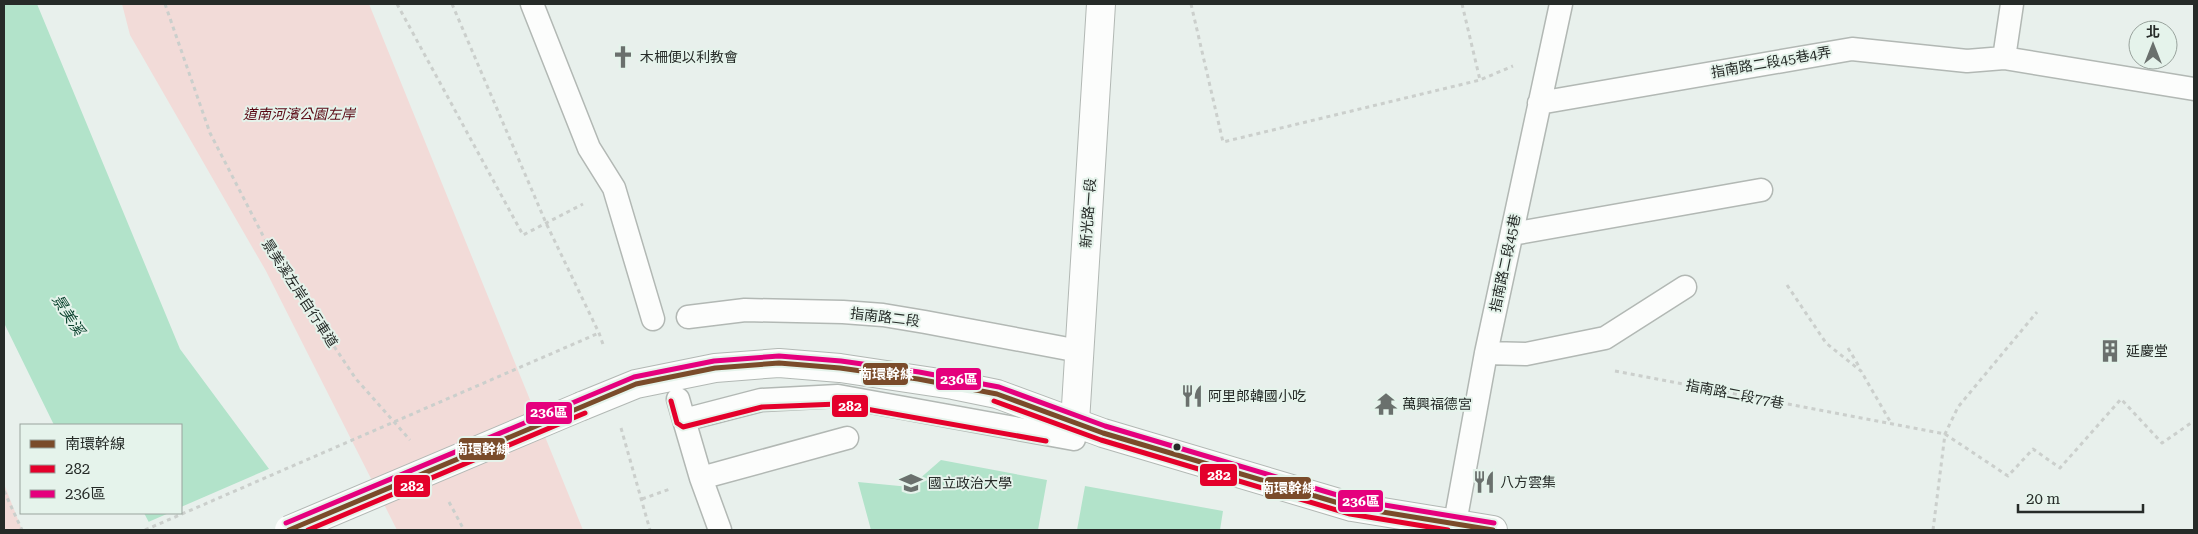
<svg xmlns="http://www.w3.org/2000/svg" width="2198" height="534" viewBox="0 0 2198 534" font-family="'Roboto Serif','Noto Sans TC',serif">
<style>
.green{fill:#f2dbd8}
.water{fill:#b2e3ca}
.pier{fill:#e8f0ec}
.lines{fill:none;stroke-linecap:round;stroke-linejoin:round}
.service-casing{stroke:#b2b8b4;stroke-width:25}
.minor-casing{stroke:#b2b8b4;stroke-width:30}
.tertiary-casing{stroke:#b2b8b4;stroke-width:30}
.path{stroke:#cbcfcc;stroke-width:3;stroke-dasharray:4 4;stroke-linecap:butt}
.service{stroke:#fcfdfc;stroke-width:22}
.minor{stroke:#fcfdfc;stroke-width:28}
.tertiary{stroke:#fcfdfc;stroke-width:28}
.tertiary-bridge-casing{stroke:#b2b8b4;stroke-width:30;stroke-linecap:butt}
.path-bridge{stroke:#cbcfcc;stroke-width:3;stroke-dasharray:4 4;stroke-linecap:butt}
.tertiary-bridge{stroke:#fcfdfc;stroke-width:28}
.bus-1-casing{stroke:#e5f3eb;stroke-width:9}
.bus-2-casing{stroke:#e5f3eb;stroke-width:9}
.bus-3-casing{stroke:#e5f3eb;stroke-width:9}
.bus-1{stroke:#7a4b2a;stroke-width:5}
.bus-2{stroke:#e4002b;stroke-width:5}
.bus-3{stroke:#e5007d;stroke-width:5}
.bus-dot{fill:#262b28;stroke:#e5f3eb;stroke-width:2}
.labels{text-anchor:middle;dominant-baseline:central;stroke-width:4;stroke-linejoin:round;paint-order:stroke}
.poi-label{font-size:14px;fill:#262b28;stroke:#e5f3eb;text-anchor:start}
.street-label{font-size:14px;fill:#262b28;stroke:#e5f3eb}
.park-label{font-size:14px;font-style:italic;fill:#580511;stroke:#e5f3eb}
.water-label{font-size:15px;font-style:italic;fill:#063f2a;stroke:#e5f3eb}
.line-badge{stroke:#e5f3eb;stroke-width:2}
.badge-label{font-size:14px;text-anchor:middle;font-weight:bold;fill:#fff}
</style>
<rect width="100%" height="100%" fill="#e8f0ec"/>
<path class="green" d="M122 4H369L583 530H397L266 271 130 35Z
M4 484 22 530H4Z"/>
<path class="water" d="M4 4H37L180 349 275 477 153 530 144 513H181V425H54L4 323Z
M941 460 1047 480 1038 530H871L858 482 910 487Z
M1085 486 1223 511 1220 530H1077Z"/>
<path class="pier" d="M271 468 305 530H150L146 523 169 513H181V507Z"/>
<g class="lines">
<defs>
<path id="service" d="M532 4 589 148 614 188 653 319
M2004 58 2012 4
M1539 103 1852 49 1967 61 2004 58 2194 89
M1512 234 1761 190
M688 317 745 310 843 312 883 315 925 322 1079 351
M1486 353 1526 354 1605 338 1685 287
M678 399 684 420 761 400 838 396 1074 439 1075 422
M684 420 701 478 720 530
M701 478 847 438
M1455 523 1486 353 1561 4"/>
<path id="minor" d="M1075 422 1101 4"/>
<path id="tertiary" d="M582 406 636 384 715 368 779 363 840 368 953 385 997 394 1103 433 1352 507 1493 530"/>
</defs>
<use href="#service" class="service-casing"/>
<use href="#minor" class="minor-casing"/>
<use href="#tertiary" class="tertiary-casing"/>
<path class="path" d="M165 4 210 133 274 257 356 379 410 440
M397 4 523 235 583 204
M452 4 546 223 599 333 604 347
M1191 4 1223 142 1480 80 1513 66
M1462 4 1480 80
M1787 285 1826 343 1861 371 1891 423
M1848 348 1860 368
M1615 371 1945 434 2008 476 2033 449 2060 468 2121 399 2162 443 2194 421
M621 428 650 530
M4 491 22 530
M642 499 670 489
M449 502 464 530
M1933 530 1945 434 1958 407 2037 312"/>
<use href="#service" class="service"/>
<use href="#minor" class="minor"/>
<use href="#tertiary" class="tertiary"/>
<defs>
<path id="tertiary-bridge" d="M289 530 582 406"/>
</defs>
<use href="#tertiary-bridge" class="tertiary-bridge-casing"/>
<path class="path-bridge" d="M145 530 599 333"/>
<use href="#tertiary-bridge" class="tertiary-bridge"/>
<defs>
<path id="bus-1" d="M289 530 636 384 715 368 779 363 840 368 918 379 997 394 1103 433 1352 507 1493 530"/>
<path id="bus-2" d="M671 401 677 423 683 427 762 407 838 404 1046 441
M994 401 1101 440 1350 514 1448 530
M308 530 585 413"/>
<path id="bus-3" d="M286 523 634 377 714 361 779 356 841 361 919 372 999 387 1105 426 1354 500 1494 523"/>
</defs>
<use href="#bus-1" class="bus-1-casing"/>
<use href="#bus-2" class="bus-2-casing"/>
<use href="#bus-3" class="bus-3-casing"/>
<use href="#bus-1" class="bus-1"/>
<use href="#bus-2" class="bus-2"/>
<use href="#bus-3" class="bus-3"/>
</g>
<defs>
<symbol id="church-bare" viewBox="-9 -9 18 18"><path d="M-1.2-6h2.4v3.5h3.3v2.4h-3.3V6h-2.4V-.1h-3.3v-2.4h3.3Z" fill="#6a706d" stroke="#e5f3eb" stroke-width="2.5" paint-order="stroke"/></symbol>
<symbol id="building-bare" viewBox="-9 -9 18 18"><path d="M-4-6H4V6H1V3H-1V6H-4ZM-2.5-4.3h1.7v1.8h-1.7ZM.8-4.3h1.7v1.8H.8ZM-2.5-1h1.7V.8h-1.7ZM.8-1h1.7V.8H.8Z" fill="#6a706d" stroke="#e5f3eb" stroke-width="2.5" paint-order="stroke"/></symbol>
<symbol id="restaurant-bare" viewBox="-9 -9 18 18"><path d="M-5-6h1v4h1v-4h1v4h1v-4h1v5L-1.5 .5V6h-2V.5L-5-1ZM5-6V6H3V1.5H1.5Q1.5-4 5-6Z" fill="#6a706d" stroke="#e5f3eb" stroke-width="2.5" paint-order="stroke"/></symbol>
<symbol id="temple-bare" viewBox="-9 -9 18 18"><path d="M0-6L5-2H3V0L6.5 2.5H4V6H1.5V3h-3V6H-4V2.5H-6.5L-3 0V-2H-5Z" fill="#6a706d" stroke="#e5f3eb" stroke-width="2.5" paint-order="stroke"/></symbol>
<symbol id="university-bare" viewBox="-9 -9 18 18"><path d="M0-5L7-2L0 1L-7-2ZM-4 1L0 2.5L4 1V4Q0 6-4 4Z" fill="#6a706d" stroke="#e5f3eb" stroke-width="2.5" paint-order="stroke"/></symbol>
</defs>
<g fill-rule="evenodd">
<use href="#church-bare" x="607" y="41" width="32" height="32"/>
<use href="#building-bare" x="2094" y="335" width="32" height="32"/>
<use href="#restaurant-bare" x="1176" y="380" width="32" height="32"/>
<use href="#temple-bare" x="1370" y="388" width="32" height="32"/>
<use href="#restaurant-bare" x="1468" y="466" width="32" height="32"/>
<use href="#university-bare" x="895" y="467" width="32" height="32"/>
</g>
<circle class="bus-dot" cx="1177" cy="447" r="4.5"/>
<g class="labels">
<g class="poi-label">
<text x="640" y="57">木柵便以利教會</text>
<text x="2126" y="351">延慶堂</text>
<text x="1208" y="396">阿里郎韓國小吃</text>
<text x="1402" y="404">萬興福德宮</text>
<text x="1500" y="482">八方雲集</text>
<text x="928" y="483">國立政治大學</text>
</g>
<g class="street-label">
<text transform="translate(1771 62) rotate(-10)">指南路二段45巷4弄</text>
<text transform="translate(1088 213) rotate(-86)">新光路一段</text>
<text transform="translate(1505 263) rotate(-78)">指南路二段45巷</text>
<text transform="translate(300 293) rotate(57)">景美溪左岸自行車道</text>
<text transform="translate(885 317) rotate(7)">指南路二段</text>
<text transform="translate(1735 394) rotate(11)">指南路二段77巷</text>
</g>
<g class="park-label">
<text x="299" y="114">道南河濱公園左岸</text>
</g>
<g class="water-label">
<text transform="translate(68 315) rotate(57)">景美溪</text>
</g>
</g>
<g class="line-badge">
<rect x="862" y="362" width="47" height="24" rx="5" fill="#7a4b2a"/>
<rect x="935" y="367" width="47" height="24" rx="5" fill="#e5007d"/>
<rect x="831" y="394" width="38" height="24" rx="5" fill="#e4002b"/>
<rect x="525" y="401" width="48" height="24" rx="5" fill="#e5007d"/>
<rect x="458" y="437" width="48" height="24" rx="5" fill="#7a4b2a"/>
<rect x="1199" y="463" width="39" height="24" rx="5" fill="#e4002b"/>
<rect x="393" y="474" width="38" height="24" rx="5" fill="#e4002b"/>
<rect x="1264" y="476" width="48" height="24" rx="5" fill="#7a4b2a"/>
<rect x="1337" y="489" width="47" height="24" rx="5" fill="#e5007d"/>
</g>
<g class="badge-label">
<text x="886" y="379">南環幹線</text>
<text x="959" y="384">236區</text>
<text x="850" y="411">282</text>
<text x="549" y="417">236區</text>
<text x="482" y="454">南環幹線</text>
<text x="1219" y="480">282</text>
<text x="412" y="491">282</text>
<text x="1288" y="493">南環幹線</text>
<text x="1361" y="506">236區</text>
</g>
<rect width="2198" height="534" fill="none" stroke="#262b28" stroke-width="10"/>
<rect x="20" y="424" width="162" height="90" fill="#e5f3eb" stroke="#99a39d"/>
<rect x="30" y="440" width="25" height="8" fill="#7a4b2a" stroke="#99a39d"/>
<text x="65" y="449" font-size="15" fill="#262b28">南環幹線</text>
<rect x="30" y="465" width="25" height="8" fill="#e4002b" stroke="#99a39d"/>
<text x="65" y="474" font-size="15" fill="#262b28">282</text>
<rect x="30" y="490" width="25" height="8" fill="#e5007d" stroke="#99a39d"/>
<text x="65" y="499" font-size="15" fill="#262b28">236區</text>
<g transform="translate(2153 45)"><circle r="24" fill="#e5f3eb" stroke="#99a39d"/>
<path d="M0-4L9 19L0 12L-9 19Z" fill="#6a706d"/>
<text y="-8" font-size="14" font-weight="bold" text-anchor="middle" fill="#262b28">北</text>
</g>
<path d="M2018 504v8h125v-8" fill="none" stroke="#262b28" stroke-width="2.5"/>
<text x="2026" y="504" font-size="15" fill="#262b28" stroke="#e5f3eb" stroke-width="4" paint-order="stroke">20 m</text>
</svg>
